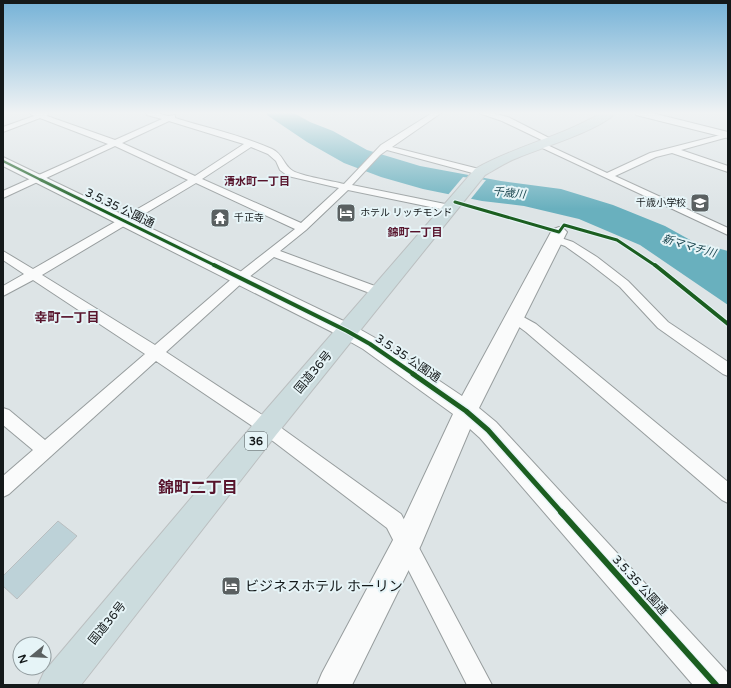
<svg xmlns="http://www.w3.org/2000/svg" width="731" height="688" viewBox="0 0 731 688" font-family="'Varela Round','Noto Sans JP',sans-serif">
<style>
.water{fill:#69b0be}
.pier{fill:#dde4e6}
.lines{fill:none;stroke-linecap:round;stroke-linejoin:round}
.river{fill:#69b0be;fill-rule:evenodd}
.building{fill:#bdd2d8;stroke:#b9bec0}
.street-casing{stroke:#979d9e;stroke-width:2}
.secondary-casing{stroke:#979d9e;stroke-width:2}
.highway-casing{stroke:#bbbfc0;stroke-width:2}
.street{fill:#fafbfb;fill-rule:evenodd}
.secondary{fill:#fafbfb;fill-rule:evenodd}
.highway{fill:#ccdcde;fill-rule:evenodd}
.cycleway-far4-casing{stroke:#e6f4f7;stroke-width:4}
.cycleway-far3-casing{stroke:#e6f4f7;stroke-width:5}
.cycleway-far2-casing{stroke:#e6f4f7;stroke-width:6}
.cycleway-far1-casing{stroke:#e6f4f7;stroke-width:8}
.cycleway-casing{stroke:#e6f4f7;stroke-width:8}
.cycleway-far4{stroke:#1b5e20;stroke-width:2.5}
.cycleway-far3{stroke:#1b5e20;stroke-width:3}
.cycleway-far2{stroke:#1b5e20;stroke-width:4}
.cycleway-far1{stroke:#1b5e20;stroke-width:5}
.cycleway{stroke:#1b5e20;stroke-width:6}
.labels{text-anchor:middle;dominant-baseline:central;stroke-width:4;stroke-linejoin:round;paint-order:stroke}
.far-poi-label{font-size:10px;fill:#14191a;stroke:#e6f4f7;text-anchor:start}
.far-neighbourhood-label{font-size:11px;font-weight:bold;fill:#57132b;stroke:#e6f4f7}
.far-water-label{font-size:11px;font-style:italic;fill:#1b464f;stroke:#e6f4f7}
.shield{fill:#e6f4f7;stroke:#535b5c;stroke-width:1}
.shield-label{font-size:11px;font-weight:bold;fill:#14191a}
.street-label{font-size:12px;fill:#14191a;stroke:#e6f4f7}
.neighbourhood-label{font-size:13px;font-weight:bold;fill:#57132b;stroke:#e6f4f7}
.near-poi-label{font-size:14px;fill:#14191a;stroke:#e6f4f7;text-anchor:start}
.near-neighbourhood-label{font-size:16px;font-weight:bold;fill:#57132b;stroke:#e6f4f7}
</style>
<rect width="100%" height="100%" fill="#dde4e6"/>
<path class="water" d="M267 113H294L310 122 333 131 367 150 420 166 501 181 561 189 613 205 665 226 728 261V305L640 245 579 219 524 206 482 201 423 189 381 177 344 163 307 142 267 115Z"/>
<path class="pier" d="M463 177 486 180 470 200 447 196Z"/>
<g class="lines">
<path class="river" d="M680 238 728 251V263L674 248 671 244 674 240Z"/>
</g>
<path class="building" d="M58 521 77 536 17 599 3 586V576Z"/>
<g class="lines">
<defs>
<path id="street" d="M29 113H48L47 116 115 140 162 119 147 115 146 113H157L168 116 175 115V118C207 128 241 135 272 149 283 154 284 166 293 171 302 176 332 181 344 184L381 145 432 113H441L392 147 483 170 484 172 483 174 480 175 387 150 380 155 352 185 450 205 455 208 454 210 450 211 348 190 306 230 280 251 383 289 385 292 383 295 379 296 375 295 274 257 243 282 166 352 273 422 401 514 492 685H467L387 528 261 432 156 361 9 494 3 497V476L33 450 3 425V408L9 410 45 440 145 354 33 280 3 296V286L24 274 3 260V251L33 269 188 180 115 146 3 198V191L108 144 40 118 3 132V127L34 116ZM169 121 237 142 244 144 195 176 122 143ZM251 147 268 154 276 161 280 170 288 176 339 188 301 223 202 179ZM196 183 295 229 235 276 155 345 42 275Z
M479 113H491L508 117 555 141 551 143H548L502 121Z
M728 133V137L681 150 728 166V172L672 153 656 157 615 176 728 228V235L536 145 540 143H543L607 173 650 153Z
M555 236 573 242 597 257 628 281 668 322 728 362V376L723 374 658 328 620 287 589 263 565 246 551 241 550 239 551 237Z
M516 313 536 324 728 482V503L722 500 526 332 511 321 509 318 511 315Z"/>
<path id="secondary" d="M635 113H652L728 132V138L636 115Z
M3 157 354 326 377 339 462 396 551 232 554 229 559 227 564 229 567 232 479 408 496 422 728 673V685H693L480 438 470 429 421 545 352 685H317L322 673 401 525 453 414 363 349 340 336 3 166Z"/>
<path id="highway" d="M601 113H615C603 129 538 149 517 158 506 162 496 169 485 175L276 435 81 685H38L44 672 258 419 475 169C515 146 561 137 601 113Z"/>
</defs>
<use href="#street" class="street-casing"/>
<use href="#secondary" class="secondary-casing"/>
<use href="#highway" class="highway-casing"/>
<use href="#street" class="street"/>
<use href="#secondary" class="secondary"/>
<use href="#highway" class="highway"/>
<defs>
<path id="cycleway-far4" d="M3 161 43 181"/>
<path id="cycleway-far3" d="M41 180 216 266
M455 202 559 232 564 225 617 240 656 266"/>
<path id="cycleway-far2" d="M214 265 347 331 370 344 415 375
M655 265 728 324"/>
<path id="cycleway-far1" d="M413 374 466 411 488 430 562 513"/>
<path id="cycleway" d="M561 512 716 685"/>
</defs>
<use href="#cycleway-far4" class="cycleway-far4-casing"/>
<use href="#cycleway-far3" class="cycleway-far3-casing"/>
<use href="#cycleway-far2" class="cycleway-far2-casing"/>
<use href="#cycleway-far1" class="cycleway-far1-casing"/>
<use href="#cycleway" class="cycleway-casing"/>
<use href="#cycleway-far4" class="cycleway-far4"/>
<use href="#cycleway-far3" class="cycleway-far3"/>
<use href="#cycleway-far2" class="cycleway-far2"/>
<use href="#cycleway-far1" class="cycleway-far1"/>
<use href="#cycleway" class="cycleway"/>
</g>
<linearGradient id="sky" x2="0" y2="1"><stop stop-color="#75b2d7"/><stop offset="0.54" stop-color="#f0f3f4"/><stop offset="1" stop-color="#f0f3f4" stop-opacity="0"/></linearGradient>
<rect width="731" height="209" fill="url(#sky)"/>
<defs>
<symbol id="school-square" viewBox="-11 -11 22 22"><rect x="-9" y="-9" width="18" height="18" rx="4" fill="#5a6061" stroke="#e6f4f7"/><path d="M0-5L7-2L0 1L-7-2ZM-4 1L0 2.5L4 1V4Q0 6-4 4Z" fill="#fff"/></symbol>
<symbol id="hotel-square" viewBox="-11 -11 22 22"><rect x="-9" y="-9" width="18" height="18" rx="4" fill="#5a6061" stroke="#e6f4f7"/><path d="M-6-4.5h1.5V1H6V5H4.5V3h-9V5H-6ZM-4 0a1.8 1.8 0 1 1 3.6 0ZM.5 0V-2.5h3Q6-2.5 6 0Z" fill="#fff"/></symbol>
<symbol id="temple-square" viewBox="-11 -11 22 22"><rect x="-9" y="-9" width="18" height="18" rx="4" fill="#5a6061" stroke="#e6f4f7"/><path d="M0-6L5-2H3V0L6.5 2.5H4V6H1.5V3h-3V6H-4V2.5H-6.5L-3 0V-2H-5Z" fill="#fff"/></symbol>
</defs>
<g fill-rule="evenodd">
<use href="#school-square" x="689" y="192" width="22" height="22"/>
<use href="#hotel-square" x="335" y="202" width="22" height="22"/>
<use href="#temple-square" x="209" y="207" width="22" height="22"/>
<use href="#hotel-square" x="220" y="575" width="22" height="22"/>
</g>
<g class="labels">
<g class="far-poi-label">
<text x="686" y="203" text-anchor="end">千歳小学校</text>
<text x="360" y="213">ホテル リッチモンド</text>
<text x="234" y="218">千正寺</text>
</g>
<g class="far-neighbourhood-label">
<text x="257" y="181">清水町一丁目</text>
<text x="415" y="232">錦町一丁目</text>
</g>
<g class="far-water-label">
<text transform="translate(509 193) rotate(6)">千歳川</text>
<text transform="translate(689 246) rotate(16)">新ママチ川</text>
</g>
<rect class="shield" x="245" y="432" width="22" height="18" rx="3"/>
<g class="shield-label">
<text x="256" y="441">36</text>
</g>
<g class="street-label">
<text transform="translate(120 208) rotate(26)">3.5.35 公園通</text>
<text transform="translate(408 358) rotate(34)">3.5.35 公園通</text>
<text transform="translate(313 372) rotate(-50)">国道36号</text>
<text transform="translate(640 585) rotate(48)">3.5.35 公園通</text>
<text transform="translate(107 623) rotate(-51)">国道36号</text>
</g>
<g class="neighbourhood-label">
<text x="67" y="318">幸町一丁目</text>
</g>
<g class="near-poi-label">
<text x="245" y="586">ビジネスホテル ホーリン</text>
</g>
<g class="near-neighbourhood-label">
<text x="198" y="488">錦町二丁目</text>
</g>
</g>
<rect width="731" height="688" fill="none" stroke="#14191a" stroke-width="8"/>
<g transform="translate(32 656) rotate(252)"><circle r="19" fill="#e6f4f7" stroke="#929c9f"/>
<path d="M0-3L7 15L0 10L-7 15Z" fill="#5a6061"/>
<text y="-6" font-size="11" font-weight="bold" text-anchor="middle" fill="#14191a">N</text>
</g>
</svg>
